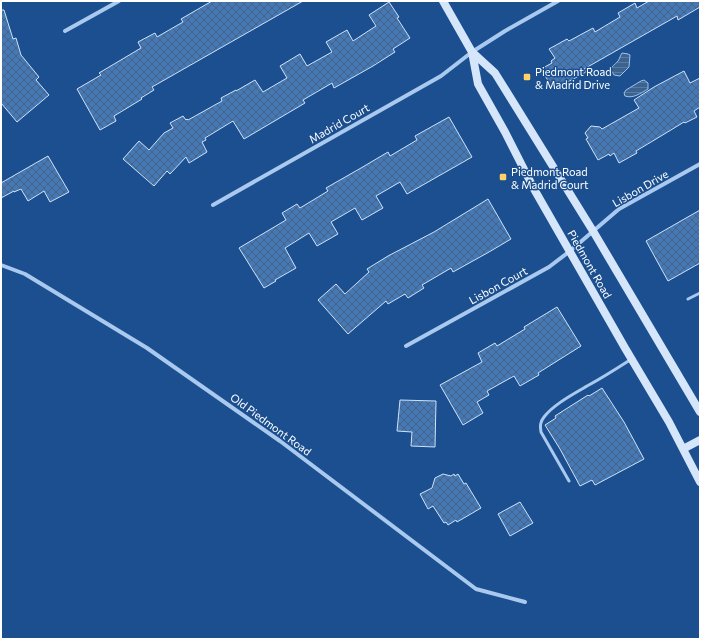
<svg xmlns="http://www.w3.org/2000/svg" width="701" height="640" viewBox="0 0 701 640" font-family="Commissioner,sans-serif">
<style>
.water{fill:url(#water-rules);stroke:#9cc4f0}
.building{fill:url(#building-cross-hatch);stroke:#cfe3fa}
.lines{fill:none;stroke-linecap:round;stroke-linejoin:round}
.service{stroke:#a9c9ee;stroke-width:3}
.minor{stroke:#a9c9ee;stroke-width:4}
.secondary{stroke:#d6e6fa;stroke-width:8}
.poi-dot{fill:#ffd166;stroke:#1b4f8f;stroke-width:1.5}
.labels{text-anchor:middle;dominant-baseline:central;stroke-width:3;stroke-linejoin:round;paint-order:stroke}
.poi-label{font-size:11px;fill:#fff;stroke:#1b4f8f;text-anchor:start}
.street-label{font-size:11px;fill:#fff;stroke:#1b4f8f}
</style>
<defs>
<pattern id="water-rules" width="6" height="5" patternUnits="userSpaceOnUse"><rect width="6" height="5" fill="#3c6290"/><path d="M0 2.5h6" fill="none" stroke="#597aa1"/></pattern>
<pattern id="building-cross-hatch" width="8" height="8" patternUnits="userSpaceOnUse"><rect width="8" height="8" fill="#4478b7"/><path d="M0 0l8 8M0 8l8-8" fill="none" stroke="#486282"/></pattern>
</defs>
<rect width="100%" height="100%" fill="#1b4f8f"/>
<path class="water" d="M622 53 628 54 630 55 629 67 620 76 614 75 611 70C612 65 615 65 618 61 620 58 620 56 622 53Z
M644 80 648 83V89C641 93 633 99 625 96L624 93 626 90 641 81Z"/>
<path class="building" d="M212 1H303L152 87 154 90 141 98 142 99 114 116 116 121 100 130 77 89 101 75 99 73 141 48 138 42 155 33 157 37 183 22 181 19Z
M649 1H700V7L678 20 677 16 584 69 586 72 568 82 567 81 553 89 541 69 552 63 551 61 555 58 549 49 567 39 569 41 593 28 595 32 620 17 618 13 635 3 637 8Z
M389 2 399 17 397 18 410 38 393 49 395 52 373 66 334 88 332 83 303 100 305 103 244 139 233 121 205 138 206 140 202 142 207 152 189 163 186 157 170 174 167 171 154 186 123 159 139 141 149 150 164 133 173 128 170 123 183 116 186 120 187 119 188 120 222 101 221 98 236 90V91L255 80 263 92 287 78 280 66 300 54 307 66 332 52 326 42 347 30 353 41 376 26 369 15Z
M1 10H4L13 39 16 38 21 55 39 77 36 80 49 95 17 122 1 103Z
M684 71 690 83 700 78V107L694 111 697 117 685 123 684 122 666 133 636 151 637 153 619 163 614 153 610 156 609 154 598 160 586 139 588 138 585 133 591 126 600 127 602 129 639 108 634 100 654 87Z
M449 117 472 157 407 194 400 182 376 196 383 208 362 220 355 208 331 222 338 234 317 246 309 233 285 248 296 268 275 280 276 281 264 288 239 248 286 220 282 213 297 204 300 208 328 191 326 188 361 168 388 152 390 156 417 140 415 136Z
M48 156 69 192 50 202 44 191 28 201 21 189 14 192V191L1 198V183Z
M488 199 511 239 489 252 453 272 451 268 422 285 424 288 408 298 405 294 388 304 386 301 348 334 318 300 336 284 345 294 369 272 367 269 388 256 434 232Z
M700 210V263L668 281 646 241Z
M557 307 581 346 538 373 539 375 520 386 514 376 487 391 489 395 477 402 483 413 463 425 440 385 482 362 478 353 495 343 497 346 525 329 524 327Z
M602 388 624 422 644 459 595 485 592 480 580 486 560 449 545 425 556 418 555 416 588 395 589 396Z
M400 400 436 401 435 447 411 446 412 432 397 431Z
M443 474 451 476 454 474 455 476 458 474 464 484 466 483 481 508 457 522 456 520 448 525 446 522 444 523 433 506 428 509 420 494 432 488 435 478Z
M520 502 533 523 510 536 498 514Z"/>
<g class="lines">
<path class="service" d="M688 299 700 293
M569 481 541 432C540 426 540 422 544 417 554 404 574 394 587 386 602 378 616 369 630 360"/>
<path class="minor" d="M65 31 119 1
M213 205 441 76 472 52 505 31 558 1
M1 265 25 274 147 348 280 441 476 589 525 602
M406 346 549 267 570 251 619 209 700 164"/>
<path class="secondary" d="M443 1 472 52 478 84 505 132 534 189 625 348 669 422 700 482
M472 52 495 73 593 231 700 412
M683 449 700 440"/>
</g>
<g class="poi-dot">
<rect x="523" y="73" width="8" height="8" rx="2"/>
<rect x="499" y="173" width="8" height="8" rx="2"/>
</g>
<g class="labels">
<g class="poi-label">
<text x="535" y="71">Piedmont Road<tspan x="535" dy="13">&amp; Madrid Drive</tspan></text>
<text x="511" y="171">Piedmont Road<tspan x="511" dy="13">&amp; Madrid Court</tspan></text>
</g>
<g class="street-label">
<text transform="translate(339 123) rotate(-30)">Madrid Court</text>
<text transform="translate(640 188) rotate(-30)">Lisbon Drive</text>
<text transform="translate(590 264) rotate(60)">Piedmont Road</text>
<text transform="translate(498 285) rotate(-29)">Lisbon Court</text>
<text transform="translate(271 424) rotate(36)">Old Piedmont Road</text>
</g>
</g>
<rect width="701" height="640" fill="none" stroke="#ffffff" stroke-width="4"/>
</svg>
